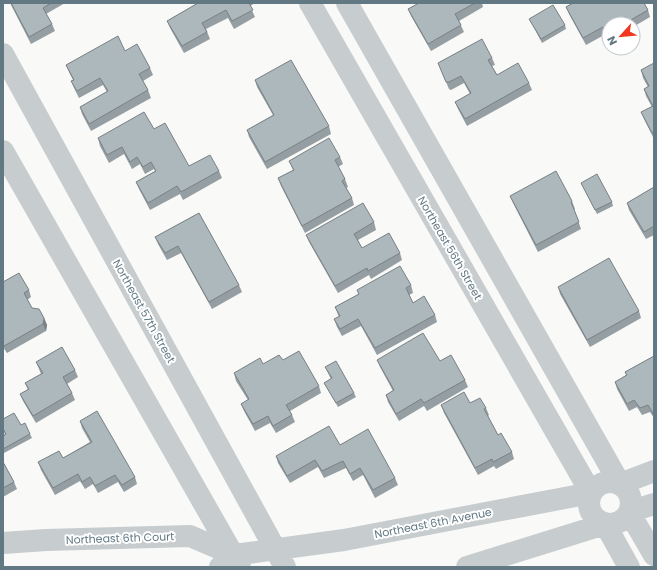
<svg xmlns="http://www.w3.org/2000/svg" width="657" height="570" viewBox="0 0 657 570" font-family="Poppins,sans-serif">
<style>
.lines{fill:none;stroke-linecap:round;stroke-linejoin:round}
.minor{stroke:#c7cccf;stroke-width:22}
.wall{fill:#959ea2}
.shaded-wall{fill:#798184}
.building{fill:#adb8bc;stroke:#798184}
.labels{text-anchor:middle;dominant-baseline:central;stroke-width:4;stroke-linejoin:round;paint-order:stroke}
.street-label{font-size:11px;fill:#627984;stroke:#fff}
</style>
<rect width="100%" height="100%" fill="#f9f9f7"/>
<g class="lines">
<path class="minor" d="M347 3 620 484 654 471
M3 54 285 567
M3 151 240 567
M589 503a21 21 0 1 1 42 0a21 21 0 1 1-42 0Z
M654 504 629 512 654 555
M3 543 46 540 190 536 234 555
M220 567 234 555 344 540 591 493 310 3
M467 567 605 524 629 567"/>
</g>
<path class="wall" d="M10 3H65L46 14 52 24 55 31 31 44Z
M198 3H255L250 6 255 17 234 29 228 18 206 29 210 39 184 53 170 28 167 21Z
M419 3H482L483 7 459 21 464 32 431 51 411 16 408 9Z
M573 3H645L646 4H644L648 10 650 17 633 27V24H609V35L607 36 606 34 586 45 569 14 566 7Z
M529 19 565 25 566 29 542 43 531 22Z
M125 51 150 68 153 75 143 81 148 90 151 98 91 131 82 114 80 107 107 92 103 85 79 98 74 88 71 81 73 80 69 72 66 65Z
M492 58 495 65 492 66 497 75 529 83 532 90 467 126 458 109 455 102 470 94 464 83 451 90 449 89 438 63Z
M654 63V139L644 119 641 112 652 107 646 96 644 89 648 87 643 78 641 70Z
M255 80 329 126 331 134 267 169 249 137 247 130 273 115 257 87Z
M154 129 189 166 219 171 222 178 183 200 180 194 150 210 139 189 136 182 155 171 154 169 145 174 140 164 132 169 124 154 109 163 100 146 98 138Z
M340 157 343 164 338 167 345 179 348 187 346 188 352 198 354 205 305 233 281 186 278 178 293 170 289 161Z
M581 183 612 202 613 206 597 214Z
M654 187V235L646 239 629 210 627 203Z
M510 196 572 201 575 209H574L581 229 538 252 513 203Z
M199 213 239 285 242 292 212 309 181 253 167 260 158 244 155 237Z
M374 222 376 230 358 240 362 248 400 253 402 260 371 279 369 275 338 293 309 242 306 235Z
M3 282 29 290 31 297 27 300 32 308 44 318 47 325 46 331 7 353 3 347Z
M411 285 413 293 409 295 413 303 435 315 437 322 377 355 361 326 342 336 337 327 334 319 339 317 335 307 359 294 357 290Z
M558 287 639 311 641 318 590 347 560 294Z
M654 356V418L650 412 642 415 637 407 629 411 617 389 615 382 626 375 625 372Z
M283 360 319 386 321 393 290 411 292 415 295 422 276 433 270 423 255 431 244 411 241 404 248 400 236 381 234 373Z
M377 360 440 361 465 380 468 387 427 411 424 406 399 421 388 402 386 395 393 391 380 367Z
M36 362 75 370 78 377 67 384 72 393 75 400 36 423 23 401 20 394 28 390 25 383 41 374 39 369Z
M325 367 354 393 356 397 338 407 326 386 324 383 331 379Z
M470 403 486 408 489 415 488 416 498 435 512 452 514 459 496 469 494 466 478 475 444 413 441 405Z
M3 419 21 425 30 434 32 438 4 453 3 451V436L5 434 3 430Z
M80 421 135 477 137 484 124 492 118 482 98 493 93 484 85 489 80 481 55 495 41 470 38 462 63 458 90 442 82 428Z
M340 445 395 478 398 485 375 498 363 475 353 481 346 468 324 478 318 467 290 483 278 463 276 456Z
M3 462 14 482 17 489 3 497Z"/>
<path class="shaded-wall" d="M44 318 47 325 46 331 43 324Z"/>
<path class="building" d="M11 3H51L43 8 52 24 29 37Z
M198 3H249L253 10 232 21 226 10 202 23 207 32 182 46 167 21Z
M419 3H475L455 14 461 25 428 44 408 9Z
M573 3H644L648 10 629 21 626 17 613 24H609V26L604 29 603 27 583 38 566 7Z
M553 5 565 25 541 39 529 19Z
M118 36 125 51 137 44 150 68 139 74 148 90 89 124 80 107 108 91 100 78 77 91 71 81 74 80 66 65Z
M482 39 492 58 488 60 497 75 518 63 529 83 465 119 455 102 471 93 461 76 449 82H446L438 63Z
M291 60 329 126 265 162 247 130 274 115 255 80Z
M654 63V132L652 133 641 112 653 106 644 89 649 86 641 70Z
M144 112 154 129 165 123 189 166 210 155 219 171 181 192 177 186 148 203 136 182 156 171 151 162 143 167 137 157 130 162 122 147 107 155 98 138Z
M329 138 340 157 335 160 345 179 342 181 352 198 302 226 278 178 294 170 289 161Z
M556 171 572 201 571 202 579 222 536 245 510 196Z
M597 174 612 202 595 210 581 183Z
M654 187V226L644 232 627 203Z
M363 203 374 222 354 234 362 248 389 233 400 253 368 271 367 268 335 286 306 235Z
M199 213 239 285 209 302 178 246 165 253 155 237Z
M609 258 639 311 587 340 558 287Z
M400 266 411 285 406 288 413 303 424 296 435 315 375 348 358 319 340 329 334 319 340 316 335 307 359 294 357 290Z
M19 273 29 290 24 293 32 308 39 309 44 318 43 324 4 346 3 344V282Z
M423 333 440 361 451 355 465 380 424 403 421 399 396 414 386 395 394 390 377 360Z
M62 347 75 370 63 377 72 393 33 416 20 394 29 389 25 383 43 373 36 362Z
M299 351 319 386 286 405 292 415 273 426 268 416 253 424 241 404 249 399 234 373 260 358 263 364 279 355 283 360Z
M654 356V415L648 405 640 408 634 400 627 404 615 382 627 375 625 372Z
M336 361 354 393 336 403 324 383 332 378 325 367Z
M464 392 470 403 480 398 486 408 484 409 498 435 501 433 512 452 493 462 492 459 475 468 441 405Z
M97 411 135 477 122 485 115 475 95 486 90 477 82 482 78 474 53 488 38 462 59 451 63 458 92 442 80 421Z
M14 413 21 425 25 423 30 434 3 449V436L6 434 3 429V419Z
M329 426 340 445 368 429 395 478 373 490 360 468 350 474 343 461 322 471 315 460 287 476 276 456Z
M3 462 14 482 3 488Z"/>
<g class="labels">
<g class="street-label">
<text transform="translate(450 248) rotate(60)">Northeast 56th Street</text>
<text transform="translate(144 311) rotate(61)">Northeast 57th Street</text>
<text transform="translate(433 523) rotate(-11)">Northeast 6th Avenue</text>
<text transform="translate(120 538) rotate(-2)">Northeast 6th Court</text>
</g>
</g>
<rect width="657" height="570" fill="none" stroke="#627984" stroke-width="8"/>
<g transform="translate(621 36) rotate(243)"><circle r="19" fill="#ffffff" stroke="#c0c9ce"/>
<path d="M0-3L7 15L0 10L-7 15Z" fill="#f1371f"/>
<text y="-6" font-size="11" font-weight="bold" text-anchor="middle" fill="#627984">N</text>
</g>
</svg>
